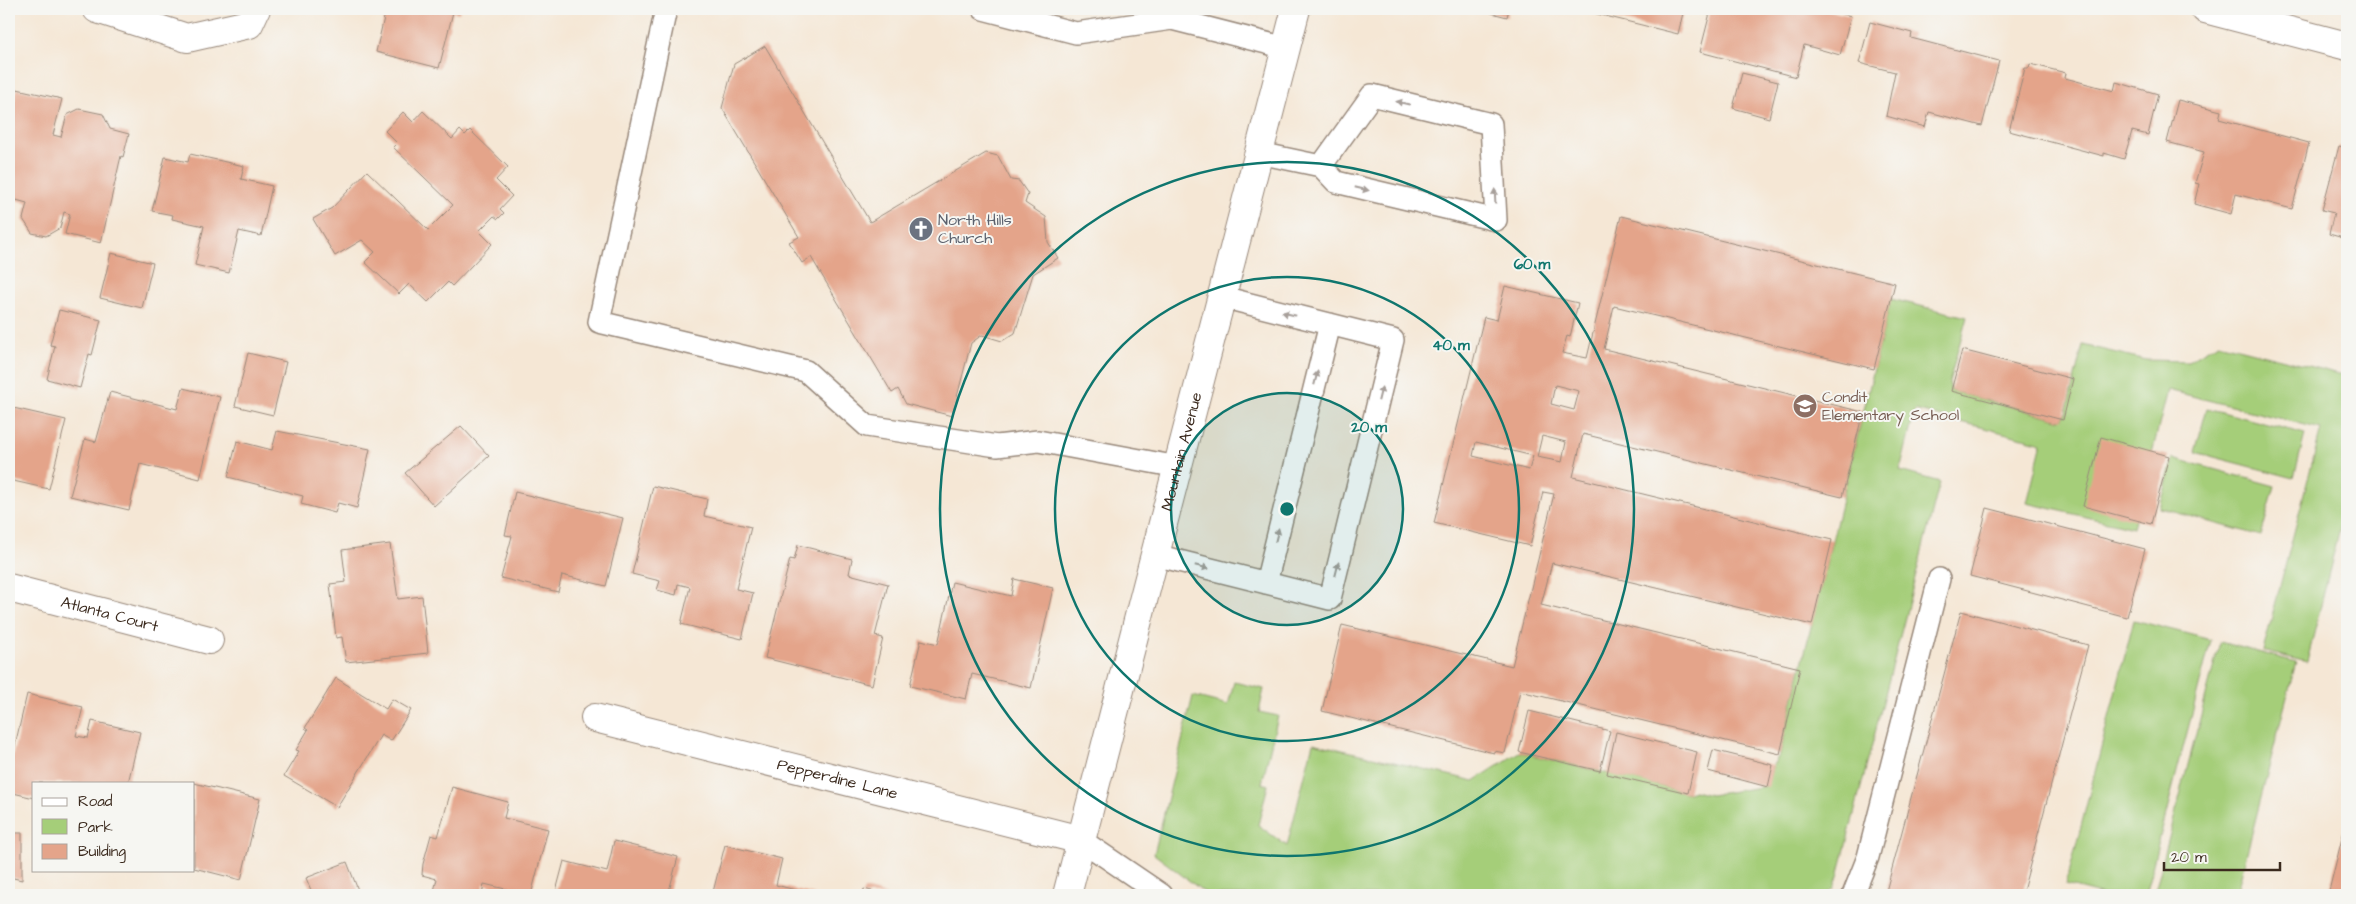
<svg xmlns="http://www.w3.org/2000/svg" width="2356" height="904" viewBox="0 0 2356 904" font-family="'Architects Daughter',sans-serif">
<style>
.green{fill:#a5ce79;stroke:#707c4c}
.building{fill:#e4a48a;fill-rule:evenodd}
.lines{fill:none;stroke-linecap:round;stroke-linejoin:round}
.service-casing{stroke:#98887a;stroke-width:24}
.minor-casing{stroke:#98887a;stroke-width:30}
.tertiary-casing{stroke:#98887a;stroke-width:30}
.secondary-casing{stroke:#98887a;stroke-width:30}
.service{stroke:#fff;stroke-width:21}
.minor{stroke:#fff;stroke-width:28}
.tertiary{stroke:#fff;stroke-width:28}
.secondary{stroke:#fff;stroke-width:28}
.oneway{fill:#a79f9a}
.ring{fill:none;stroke:#0f766e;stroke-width:2.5}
.labels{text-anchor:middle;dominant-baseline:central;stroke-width:4;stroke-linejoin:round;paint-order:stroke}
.worship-label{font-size:16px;fill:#5b616d;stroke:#f6f6f2;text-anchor:start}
.education-label{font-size:16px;fill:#785e54;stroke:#f6f6f2;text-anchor:start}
.street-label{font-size:16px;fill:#3b2a1e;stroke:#f6f6f2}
.centre{fill:#0f766e;stroke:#f6f6f2;stroke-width:2.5}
.ring-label{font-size:15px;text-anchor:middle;font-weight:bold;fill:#0f766e;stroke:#f6f6f2;stroke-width:4;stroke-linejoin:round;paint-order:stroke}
</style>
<rect width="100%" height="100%" fill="#f6f6f2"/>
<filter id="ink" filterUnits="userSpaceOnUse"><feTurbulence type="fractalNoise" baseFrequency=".02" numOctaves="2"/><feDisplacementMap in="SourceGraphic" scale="10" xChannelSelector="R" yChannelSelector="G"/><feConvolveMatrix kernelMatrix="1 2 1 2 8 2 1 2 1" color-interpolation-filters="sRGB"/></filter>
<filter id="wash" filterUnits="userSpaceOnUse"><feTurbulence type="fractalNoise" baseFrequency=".0096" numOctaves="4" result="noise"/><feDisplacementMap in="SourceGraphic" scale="20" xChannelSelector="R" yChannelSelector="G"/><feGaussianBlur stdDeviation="1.12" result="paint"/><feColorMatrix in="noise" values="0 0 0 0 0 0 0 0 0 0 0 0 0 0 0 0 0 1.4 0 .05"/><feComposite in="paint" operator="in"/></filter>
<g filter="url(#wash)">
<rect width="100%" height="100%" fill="#f5e7d5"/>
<path class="green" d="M1891 299 1967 317 1949 382 1951 391 2062 420 2066 413 2083 345 2146 360 2188 361 2218 343 2347 376V499L2307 662 2263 651 2321 429 2168 390 2133 528 2027 503 2042 443 1915 410 1900 471 1940 482 1838 876 1834 888 1824 895H1208L1154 854 1193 696 1228 705 1234 682 1264 689 1259 712 1278 716 1262 783 1268 785 1258 825 1287 846 1313 743 1474 781 1519 752 1688 793 1694 791 1710 795 1767 786 1773 765 1780 754Z
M2207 408 2305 434 2294 478 2195 452Z
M2173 458 2275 486 2261 536 2160 508Z
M2134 620 2211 640 2145 895H2104L2066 885Z
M2220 642 2296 662 2236 895H2154Z"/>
<g id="blocks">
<path class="building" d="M386 9H460L459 13 453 12 439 68 376 52Z
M1477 9H1509L1507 17Z
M1585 9H1684L1678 34 1585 11Z
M1711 9H1800L1807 11V9H1823L1851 16 1840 55 1804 45 1796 77 1700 52Z
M1870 22 1912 33 1911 38 1999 61 1982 126 1929 112 1925 127 1886 116 1895 72 1859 63Z
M765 46 870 222 986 153 998 156 1011 180 1019 181 1028 194 1025 203 1046 217 1048 242 1058 258 1033 274 1015 333 1002 341 982 335 971 343 952 416 906 404 898 389 892 393 811 257 802 263 789 242 799 237 722 108 734 64Z
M2030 64 2066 73 2065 78 2114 91 2116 82 2158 94 2148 135 2132 131 2124 159 2104 153V156L2009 131 2025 68H2029Z
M1742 73 1778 82 1769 118 1733 108Z
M17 89 62 99 53 135 61 137 67 115 79 109 103 114 110 129 129 134 123 157 121 156 101 243 65 234 70 214 64 212 60 228 46 236 32 233 23 219 27 203 9 198V122Z
M2178 100 2221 111 2219 119 2309 143 2292 209 2236 194 2231 214 2194 204 2199 184 2195 183 2204 152 2167 142Z
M423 111 452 139 460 130 465 135 470 130 508 167 496 180 512 196 500 209 504 213 498 219 494 216 479 231 492 244 452 286 448 282 428 302 409 284 399 294 365 262 375 252 362 240 335 256 313 219 332 208 367 171 428 230 453 205 393 147 397 143 385 131 403 112 413 122Z
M2339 146 2347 148V239L2329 234 2334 213 2322 210Z
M190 154 244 166 241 179 272 186 261 236 239 231 229 273 195 265 204 226 172 219 173 215 152 211 165 157 188 162Z
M1621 216 1895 283 1874 369 1614 306 1604 349 1863 412 1842 497 1583 434 1573 477 1832 540 1812 625 1552 563 1541 605 1800 668 1780 754 1520 691 1505 753 1494 751V753L1322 711 1342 625 1512 666 1554 494 1543 492 1530 546 1434 523 1484 317 1497 320 1505 286 1578 303 1570 337 1567 336 1562 353 1587 358ZM1555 385 1579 391 1574 410 1551 404ZM1542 436 1566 442 1562 462 1537 457ZM1476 442 1533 456 1529 470 1473 456Z
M111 253 153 263 142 308 100 298Z
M59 310 101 320 92 355 89 354 80 388 47 379 55 346 50 345Z
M1962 350 2073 379 2063 420 1951 391Z
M248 353 286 362 273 415 235 406Z
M183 388 220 397 200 479 140 464 129 510 70 496 85 439 96 442 110 392 177 409Z
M9 407 66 420 49 489 9 480Z
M461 426 489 456 434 506 405 473Z
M277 431 370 449 357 508 338 503 335 513 301 504 303 496 228 477 237 441 272 450Z
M2101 437 2169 456 2151 524 2083 506Z
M653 486 707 499 704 516 751 527 736 589 753 593 742 639 681 624 690 587 678 584 676 595 657 590 660 581 632 574Z
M515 492 623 518 606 586 562 575 558 592 501 578 512 536 505 535Z
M1987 508 2145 549 2127 617 1970 576Z
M390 544 398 599 422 596 428 653 346 662 342 637 336 638 330 584 346 582 342 550Z
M798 545 852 559 849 574 888 584 875 636 883 638 872 685 765 658 790 559 794 560Z
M1014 579 1053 588 1031 688 972 674 966 699 910 686 921 640 938 644 952 582 1011 596Z
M1961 611 2088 645 2022 895H1885Z
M336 678 386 709 392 699 411 710 391 741 381 735 337 807 284 776 299 751 296 750 308 730 305 728Z
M27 694 83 707 76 736 88 738 92 721 140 732 128 783H34V798L9 792V771Z
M1529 711 1610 731 1600 771 1519 752Z
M1616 732 1697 752 1688 793 1607 774Z
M1713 750 1773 765 1768 787 1708 771Z
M194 783 260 799 241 880 194 868Z
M452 787 508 802 504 818 548 829 531 895 484 884 482 895H433L437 879 422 875 423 864 431 835 438 837Z
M2347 818V895H2328Z
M9 833H22V880L9 877Z
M614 841 678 857 668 895H555L564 861 607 872Z
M725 845 782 859 776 885 815 895H727L713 892Z
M347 862 360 895H313L306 878Z
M864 889 887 895H862Z"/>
</g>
</g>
<g filter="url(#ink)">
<use href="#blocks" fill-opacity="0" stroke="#98887a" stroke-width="1"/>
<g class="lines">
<defs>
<path id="service" d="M666 9 599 322 806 371 867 426 997 446 1038 441 1178 467
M983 9 1076 33 1172 19 1286 48
M1259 153 1321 166 1336 182 1496 220 1491 124 1372 95 1321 166
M1155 555 1330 599 1393 340 1222 297
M1266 583 1330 324
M1081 840 1162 895
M1853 895 1868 857 1939 579"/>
<g id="minor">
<path d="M97 9 187 38 249 24 256 9"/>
<path id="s1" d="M9 588 209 640"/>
<path id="s2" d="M595 718 1081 840"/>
</g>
<path id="tertiary" d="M2205 9 2347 46"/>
<g id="secondary">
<path id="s3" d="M1067 895 1296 9"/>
</g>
</defs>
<use href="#service" class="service-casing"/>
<use href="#minor" class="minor-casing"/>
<use href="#tertiary" class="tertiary-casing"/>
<use href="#secondary" class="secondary-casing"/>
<use href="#service" class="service"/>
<use href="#minor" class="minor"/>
<use href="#tertiary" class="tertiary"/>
<use href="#secondary" class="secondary"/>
</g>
<defs><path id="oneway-solid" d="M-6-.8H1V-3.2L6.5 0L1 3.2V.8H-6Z" transform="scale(1.25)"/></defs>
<g class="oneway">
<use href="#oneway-solid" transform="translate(1403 103) rotate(-167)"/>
<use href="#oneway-solid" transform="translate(1362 189) rotate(13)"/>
<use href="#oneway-solid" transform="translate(1495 196) rotate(-93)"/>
<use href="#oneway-solid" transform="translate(1289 314) rotate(-166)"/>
<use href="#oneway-solid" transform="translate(1316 378) rotate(-76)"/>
<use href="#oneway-solid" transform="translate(1380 394) rotate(-76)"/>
<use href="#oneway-solid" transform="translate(1277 535) rotate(-76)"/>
<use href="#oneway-solid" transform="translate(1202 567) rotate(14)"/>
<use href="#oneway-solid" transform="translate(1337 569) rotate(-76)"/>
</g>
</g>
<circle cx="1287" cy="509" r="116" fill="#0f766e" fill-opacity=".12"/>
<g class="ring">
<circle cx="1287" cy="509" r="116"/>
<circle cx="1287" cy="509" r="232"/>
<circle cx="1287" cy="509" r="347"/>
</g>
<defs>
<symbol id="church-disc" viewBox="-11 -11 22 22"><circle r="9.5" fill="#6b7280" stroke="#f6f6f2"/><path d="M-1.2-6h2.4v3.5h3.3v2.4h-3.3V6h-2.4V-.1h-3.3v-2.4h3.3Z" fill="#fff"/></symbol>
<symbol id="school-disc" viewBox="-11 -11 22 22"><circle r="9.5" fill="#8d6e63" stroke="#f6f6f2"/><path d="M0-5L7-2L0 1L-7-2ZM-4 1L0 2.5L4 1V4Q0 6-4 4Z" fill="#fff"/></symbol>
</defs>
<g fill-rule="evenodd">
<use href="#church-disc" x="907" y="215" width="28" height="28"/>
<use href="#school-disc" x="1791" y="392" width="28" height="28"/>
</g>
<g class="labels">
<g class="worship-label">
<text x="938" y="220">North Hills<tspan x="938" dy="18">Church</tspan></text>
</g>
<g class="education-label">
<text x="1822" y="397">Condit<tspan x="1822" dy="18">Elementary School</tspan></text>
</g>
<g class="street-label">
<text stroke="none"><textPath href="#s3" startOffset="458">Mountain Avenue</textPath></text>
<text stroke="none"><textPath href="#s1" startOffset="104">Atlanta Court</textPath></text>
<text stroke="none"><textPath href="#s2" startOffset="250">Pepperdine Lane</textPath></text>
</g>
</g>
<circle cx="1287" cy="509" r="8" class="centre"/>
<g class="ring-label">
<text x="1532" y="269">60 m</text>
<text x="1451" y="350">40 m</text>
<text x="1369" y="432">20 m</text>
</g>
<rect width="2356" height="904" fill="none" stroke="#f6f6f2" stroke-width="30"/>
<rect x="32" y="782" width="162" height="90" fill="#f6f6f2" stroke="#aba49d"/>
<rect x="42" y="798" width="25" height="8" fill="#ffffff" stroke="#aba49d"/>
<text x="78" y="806" font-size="15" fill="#3b2a1e">Road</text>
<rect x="42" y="819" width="25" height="15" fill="#a5ce79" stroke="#aba49d"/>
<text x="78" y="832" font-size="15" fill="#3b2a1e">Park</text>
<rect x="42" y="844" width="25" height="15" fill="#e4a48a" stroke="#aba49d"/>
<text x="78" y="856" font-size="15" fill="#3b2a1e">Building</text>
<path d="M2164 862v8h116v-8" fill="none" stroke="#3b2a1e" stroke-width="2.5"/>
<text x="2171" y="862" font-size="15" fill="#3b2a1e" stroke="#f6f6f2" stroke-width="4" paint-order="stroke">20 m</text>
</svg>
